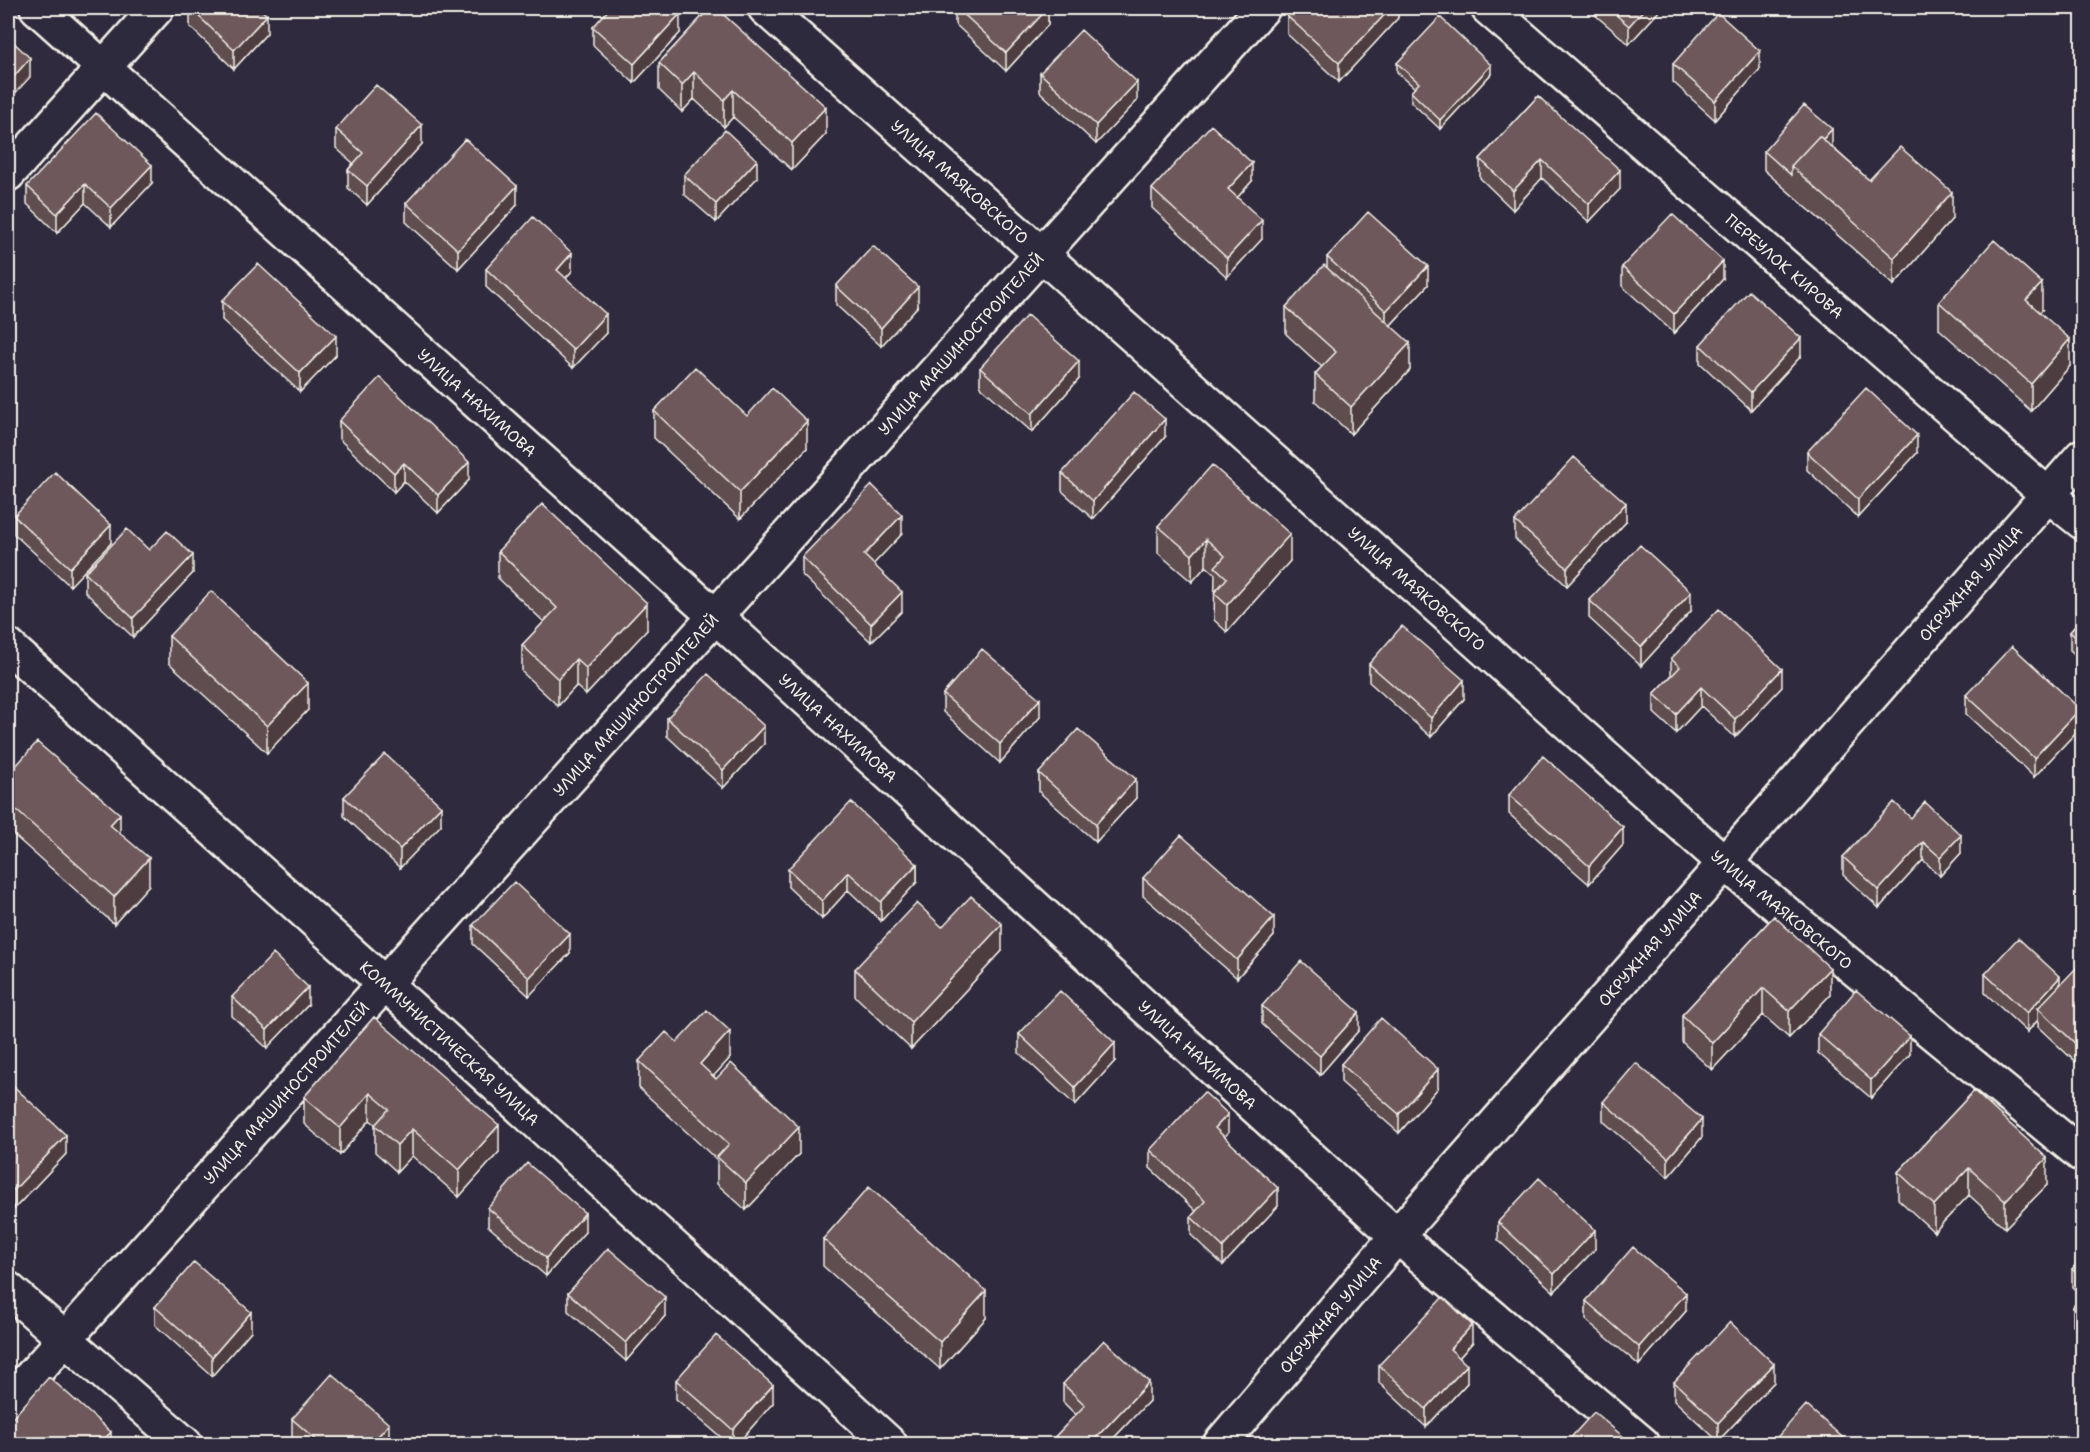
<svg xmlns="http://www.w3.org/2000/svg" width="2090" height="1452" viewBox="0 0 2090 1452" font-family="'Shantell Sans',sans-serif">
<style>
.lines{fill:none;stroke-linecap:round;stroke-linejoin:round}
.street-casing{stroke:#f4f1e8;stroke-width:38}
.secondary-casing{stroke:#f4f1e8;stroke-width:38}
.street{stroke:#2f2a3d;stroke-width:33}
.secondary{stroke:#2f2a3d;stroke-width:33}
.wall{fill:#5f4d4f;stroke:#f4f1e8;stroke-width:1.5}
.shaded-wall{fill:#4d3e40;stroke:#f4f1e8;stroke-width:1.5}
.building{fill:#6e595c;stroke:#f4f1e8;stroke-width:1.5}
.labels{text-anchor:middle;dominant-baseline:central;stroke-width:4.5;stroke-linejoin:round;paint-order:stroke}
.street-label{font-size:16px;fill:#f4f1e8;stroke:#2f2a3d}
</style>
<rect width="100%" height="100%" fill="#2f2a3d"/>
<filter id="ink" filterUnits="userSpaceOnUse"><feTurbulence type="fractalNoise" baseFrequency=".0167" numOctaves="2"/><feDisplacementMap in="SourceGraphic" scale="12" xChannelSelector="R" yChannelSelector="G"/><feConvolveMatrix kernelMatrix="1 2 1 2 8 2 1 2 1" color-interpolation-filters="sRGB"/></filter>
<g filter="url(#ink)">
<g class="lines">
<defs>
<g id="street">
<path id="s1" d="M37 8 715 616 1397 1236 1643 1444"/>
<path id="s2" d="M765 8 1726 864 2082 1155"/>
<path id="s3" d="M1488 8 2047 494 2082 522"/>
<path d="M8 174 157 8"/>
<path d="M8 1289 185 1444"/>
<path id="s4" d="M8 1402 1263 8"/>
</g>
<g id="secondary">
<path id="s5" d="M8 646 385 984 890 1444"/>
<path id="s6" d="M1220 1444 1397 1236 2082 456"/>
</g>
</defs>
<use href="#street" class="street-casing"/>
<use href="#secondary" class="secondary-casing"/>
<use href="#street" class="street"/>
<use href="#secondary" class="secondary"/>
</g>
<path class="wall" d="M190 8 267 33 234 69 190 27Z
M571 8H580L576 12Z
M710 8 826 134 792 170 733 117 724 127 694 99 682 112 659 90V63Z
M955 8H1048V25L1006 71 955 24Z
M1398 8V18L1339 82 1287 34V16Z
M1587 8H1662L1629 44Z
M593 27 680 33 634 83 593 45Z
M1397 63 1491 74 1440 129 1411 102V92L1415 88 1397 72Z
M1673 64 1760 69 1715 120 1673 82Z
M1040 73 1137 101 1096 144 1040 92Z
M1538 96 1620 189 1589 222 1542 178 1513 210 1480 178V159Z
M336 129 422 144 367 205 348 188V170L353 163 336 148Z
M1832 147 1869 180 1952 219 1894 285 1764 170V151Z
M684 175 757 178 716 222 684 194Z
M1252 181 1237 198 1262 239 1227 277 1152 208V189Z
M152 183 111 227 85 203 57 233 27 204V186Z
M406 203 517 205 458 269 406 222Z
M1327 257 1428 285 1390 326 1410 370 1351 434 1315 401V374L1322 367 1286 334V307L1327 267Z
M1622 267 1723 279 1674 333 1622 286Z
M486 269 572 271 566 278 606 333 573 368 486 287Z
M836 286 918 306 881 346 836 305Z
M222 301 336 355 300 392 222 320Z
M1939 302 2042 310 2039 312 2070 366 2031 411 1939 329Z
M1700 345 1801 356 1751 410 1700 363Z
M980 368 1079 379 1032 432 980 386Z
M654 411 747 416 807 448 740 519 654 438Z
M339 421 469 480 438 513 404 481 394 492 339 439Z
M1165 437 1093 519 1062 491V473Z
M1807 452 1917 453 1858 517 1807 470Z
M14 516 111 543 70 586 14 534Z
M1515 521 1626 522 1567 586 1515 539Z
M1158 526 1290 561 1227 632 1214 620 1215 574 1206 566 1192 582 1158 553Z
M902 534 873 564 902 611 871 642 802 575V557Z
M149 550 193 573 133 637 85 592V573Z
M498 551 647 630 586 695 576 686 558 706 522 672V645L544 622 498 578Z
M1589 600 1691 611 1641 666 1589 618Z
M2082 618V661L2070 650V632Z
M169 636 308 710 267 753 169 663Z
M1671 659 1782 687 1735 737 1701 706 1676 733 1654 713V694L1671 676Z
M1369 664 1464 699 1431 737 1369 682Z
M943 694 1040 717 1000 763 943 712Z
M1966 695 2080 728 2034 777 1966 714Z
M667 718 764 744 723 788 667 736Z
M1039 773 1136 798 1096 842 1039 792Z
M8 775 120 833 149 885 114 924 8 830Z
M1509 795 1623 845 1589 884 1509 814Z
M344 797 441 825 400 868 344 816Z
M1911 818 1961 853 1940 876 1923 860 1879 908 1843 875V857Z
M917 864V882L881 921 848 890 822 919 788 887V869Z
M1143 878 1274 936 1237 978 1143 896Z
M1774 916 1830 995 1789 1038 1763 1015 1712 1070 1682 1042V1015Z
M473 925 570 953 529 996 473 944Z
M942 927 1002 951 911 1049 855 996V969Z
M2082 968V1068L2038 1027V1020L2027 1032 1985 993V974L2060 985Z
M232 997 308 1005 267 1048 232 1016Z
M1262 1006 1359 1030 1320 1075 1262 1024Z
M374 1017 499 1152 459 1197 412 1156 397 1172 375 1152V1124L370 1120 340 1155 304 1124V1097Z
M1019 1034 1115 1061 1075 1105 1019 1053Z
M1818 1034 1910 1054 1871 1098 1818 1053Z
M677 1042 730 1058 713 1076 799 1154 746 1210 717 1184V1160L639 1088V1061Z
M1341 1064 1438 1088 1399 1133 1341 1082Z
M8 1081 66 1154 14 1209 8 1202Z
M1974 1091 2047 1185 2005 1228 1969 1195 1934 1232 1898 1199V1172Z
M1603 1102 1702 1137 1668 1177 1603 1121Z
M1228 1133 1224 1137 1278 1206 1223 1265 1191 1235V1217L1196 1211 1150 1168V1150Z
M488 1208 585 1232 546 1276 488 1226Z
M1498 1222 1595 1249 1554 1292 1498 1240Z
M823 1239 986 1318 940 1369 823 1266Z
M2082 1258V1334L2073 1325V1307L2082 1296 2072 1287V1269Z
M568 1293 665 1316 626 1361 568 1311Z
M1586 1301 1686 1311 1639 1365 1586 1320Z
M155 1307 251 1331 212 1376 155 1325Z
M1472 1343 1459 1358 1467 1383 1426 1427 1379 1383V1365Z
M676 1380 773 1403 737 1444H729L676 1399Z
M1674 1382H1774L1718 1441 1674 1400Z
M1063 1384 1149 1401 1108 1444H1048L1076 1415 1063 1402Z
M292 1419 389 1442 387 1444H300L292 1438Z"/>
<path class="shaded-wall" d="M1048 8V25L1006 71V53Z
M1391 8H1398V18L1339 82V63Z
M1645 8H1662L1629 44V26Z
M680 14V33L634 83V64Z
M267 15V33L234 69V50Z
M1760 51V69L1715 120V101Z
M30 58V77L8 101V83Z
M1491 65V74L1440 129V120Z
M694 72V99L682 112V85Z
M1137 82V101L1096 144V125Z
M733 90V117L724 127V100Z
M826 107V134L792 170V143Z
M422 125V144L367 205V186Z
M1832 129V148L1796 170Z
M757 160V178L716 222V204Z
M1542 160V178L1513 210V191Z
M1252 163V181L1228 208V189Z
M152 165V183L111 227V208Z
M1620 170V189L1589 222V204Z
M85 184V203L57 233V214Z
M517 186V205L458 269V250Z
M1952 192V219L1894 285V258Z
M1262 220V239L1227 277V258Z
M572 253V271L557 288V270Z
M1723 261V279L1674 333V314Z
M1428 266V285L1386 330V311Z
M2042 283V310L2026 327V300Z
M918 287V306L881 346V328Z
M606 314V333L573 368V350Z
M336 336V355L300 392V373Z
M1801 338V356L1751 410V392Z
M2070 339V366L2031 411V384Z
M1410 343V370L1351 434V407Z
M1079 361V379L1032 432V414Z
M1165 419V437L1093 519V501Z
M807 421V448L740 519V492Z
M1917 435V453L1858 517V499Z
M469 462V480L438 513V495Z
M404 463V481L394 492V473Z
M1626 503V522L1567 586V568Z
M902 515V534L864 574V555Z
M111 525V543L70 586V568Z
M1290 534V561L1227 632V605Z
M1206 539V566L1192 582V555Z
M193 555V573L133 637V618Z
M902 592V611L871 642V624Z
M1691 592V611L1641 666V647Z
M647 603V630L586 695V668Z
M576 659V686L558 706V679Z
M1782 669V687L1735 737V719Z
M1464 680V699L1431 737V718Z
M308 683V710L267 753V726Z
M1701 687V706L1676 733V714Z
M1040 699V717L1000 763V744Z
M10 708V726L8 728V710Z
M2080 709V728L2034 777V758Z
M764 726V744L723 788V770Z
M1136 779V798L1096 842V824Z
M441 806V825L400 868V849Z
M120 814V841L110 825Z
M1623 827V845L1589 884V866Z
M1961 835V853L1940 876V857Z
M1923 842V860L1879 908V890Z
M149 858V885L114 924V897Z
M917 864V882L881 921V902Z
M848 872V890L822 919V901Z
M1274 917V936L1237 978V960Z
M1002 924V951L911 1049V1022Z
M570 934V953L529 996V978Z
M1830 968V995L1789 1038V1011Z
M2060 977V996L2038 1008V1020L2027 1032V1013Z
M308 987V1005L267 1048V1030Z
M1763 988V1015L1712 1070V1043Z
M1359 1012V1030L1320 1075V1056Z
M730 1031V1058L700 1091V1064Z
M1910 1036V1054L1871 1098V1080Z
M1115 1043V1061L1075 1105V1087Z
M1438 1069V1088L1399 1133V1114Z
M370 1093V1120L340 1155V1128Z
M1228 1114V1133L1215 1147V1128Z
M1702 1119V1137L1668 1177V1158Z
M499 1125V1152L459 1197V1170Z
M799 1127V1154L746 1210V1183Z
M412 1129V1156L397 1172V1145Z
M66 1135V1154L14 1209V1190Z
M2047 1158V1185L2005 1228V1201Z
M1969 1168V1195L1934 1232V1205Z
M1278 1188V1206L1223 1265V1247Z
M585 1213V1232L546 1276V1258Z
M1595 1230V1249L1554 1292V1274Z
M986 1291V1318L940 1369V1342Z
M1686 1293V1311L1639 1365V1347Z
M665 1297V1316L626 1361V1343Z
M251 1312V1331L212 1376V1357Z
M1472 1325V1343L1450 1368V1349Z
M1774 1364V1382L1718 1441V1423Z
M1467 1365V1383L1426 1427V1409Z
M1149 1382V1401L1108 1444H1090Z
M773 1385V1403L737 1444H733V1430Z
M389 1424V1442L387 1444H371Z
M111 1432V1444H100Z"/>
<path class="building" d="M190 8H259L267 15 234 50Z
M610 8H672L680 14 634 64 593 27Z
M710 8H716L826 107 792 143 733 90 724 100 694 72 682 85 659 63Z
M957 8H1048L1006 53Z
M1295 8H1391L1339 63 1287 16Z
M1608 8H1645L1629 26Z
M1718 13 1760 51 1715 101 1673 64Z
M1440 17 1491 65 1440 120 1411 92 1419 83 1397 63Z
M1081 30 1137 82 1096 125 1040 73Z
M8 37 30 58 8 83Z
M376 85 422 125 367 186 348 170 363 153 336 129Z
M1538 96 1620 170 1589 204 1542 160 1513 191 1480 159Z
M1804 105 1832 129 1823 139 1819 136 1791 166V175L1764 151Z
M96 113 152 165 111 208 85 184 57 214 27 186Z
M1211 125 1252 163 1228 189 1262 220 1227 258 1152 189Z
M725 130 757 160 716 204 684 175Z
M1819 136 1869 180 1900 147 1952 192 1894 258 1791 166Z
M465 139 517 186 458 250 406 203Z
M1368 212 1428 266 1386 311 1327 257Z
M1672 214 1723 261 1674 314 1622 267Z
M533 217 572 253 557 270 606 314 573 350 486 269Z
M1994 240 2042 283 2026 300 2070 339 2031 384 1939 302Z
M873 246 918 287 881 328 836 286Z
M258 264 336 336 300 373 222 301Z
M1324 265 1410 343 1351 407 1315 374 1336 352 1286 307Z
M1749 291 1801 338 1751 392 1700 345Z
M1027 315 1079 361 1032 414 980 368Z
M695 367 747 416 772 388 807 421 740 492 654 411Z
M380 377 469 462 438 495 404 463 394 473 339 421Z
M1866 388 1917 435 1858 499 1807 452Z
M1134 392 1165 419 1093 501 1062 473Z
M1574 457 1626 503 1567 568 1515 521Z
M1212 465 1290 534 1227 605 1214 593 1227 578 1215 567 1225 556 1206 539 1192 555 1158 526Z
M55 472 111 525 70 568 14 516Z
M872 485 902 515 864 555 902 592 871 624 802 557Z
M542 504 647 603 586 668 576 659 558 679 522 645 557 608 498 551Z
M127 529 149 550 167 531 193 555 133 618 85 573Z
M1640 545 1691 592 1641 647 1589 600Z
M211 591 308 683 267 726 169 636Z
M1719 609 1782 669 1735 719 1701 687 1676 714 1654 694 1680 667 1671 659Z
M2082 618V643L2070 632Z
M1402 626 1464 680 1431 718 1369 664Z
M2012 646 2080 709 2034 758 1966 695Z
M982 649 1040 699 1000 744 943 694Z
M708 674 764 726 723 770 667 718Z
M1078 729 1136 779 1096 824 1039 773Z
M37 742 120 814 110 825 149 858 114 897 8 803V775Z
M385 754 441 806 400 849 344 797Z
M1543 756 1623 827 1589 866 1509 795Z
M851 802 917 864 881 902 848 872 822 901 788 869Z
M1894 802 1911 818 1925 802 1961 835 1940 857 1923 842 1879 890 1843 857Z
M1181 835 1274 917 1237 960 1143 878Z
M514 882 570 934 529 978 473 925Z
M971 896 1002 924 911 1022 855 969 917 903 942 927Z
M1774 916 1830 968 1789 1011 1763 988 1712 1043 1682 1015Z
M2018 938 2060 977 2027 1013 1985 974Z
M273 954 308 987 267 1030 232 997Z
M1301 961 1359 1012 1320 1056 1262 1006Z
M2079 965 2082 968V1050L2038 1008Z
M1856 990 1910 1036 1871 1080 1818 1034Z
M1060 991 1115 1043 1075 1087 1019 1034Z
M707 1010 730 1031 700 1064 716 1079 731 1063 799 1127 746 1183 717 1157 729 1144 639 1061 666 1032 677 1042Z
M374 1017 499 1125 459 1170 412 1129 397 1145 375 1125 389 1109 370 1093 340 1128 304 1097Z
M1381 1018 1438 1069 1399 1114 1341 1064Z
M1636 1063 1702 1119 1668 1158 1603 1102Z
M8 1081 66 1135 14 1190 8 1184Z
M1974 1091 2047 1158 2005 1201 1969 1168 1934 1205 1898 1172Z
M1204 1092 1228 1114 1215 1128 1278 1188 1223 1247 1191 1217 1205 1201 1150 1150Z
M527 1163 585 1213 546 1258 488 1208Z
M1539 1178 1595 1230 1554 1274 1498 1222Z
M869 1187 986 1291 940 1342 823 1239Z
M1633 1247 1686 1293 1639 1347 1586 1301Z
M608 1248 665 1297 626 1343 568 1293Z
M2082 1258V1278L2072 1269Z
M194 1262 251 1312 212 1357 155 1307Z
M2082 1295V1316L2073 1307Z
M1443 1297 1472 1325 1450 1349 1467 1365 1426 1409 1379 1365Z
M1730 1322 1774 1364 1718 1423 1674 1382Z
M716 1335 773 1385 733 1430 676 1380Z
M1104 1340 1149 1382 1090 1444H1048L1085 1405 1063 1384Z
M332 1374 389 1424 371 1444H321L292 1419Z
M49 1377 111 1432 100 1444H8V1423Z
M1806 1405 1850 1444H1771Z
M1594 1412 1632 1444H1565Z
M111 1440 116 1444H108Z"/>
</g>
<g class="labels">
<g class="street-label">
<text stroke="none"><textPath href="#s2" startOffset="261">УЛИЦА МАЯКОВСКОГО</textPath></text>
<text stroke="none"><textPath href="#s3" startOffset="393">ПЕРЕУЛОК КИРОВА</textPath></text>
<text stroke="none"><textPath href="#s4" startOffset="1424">УЛИЦА МАШИНОСТРОИТЕЛЕЙ</textPath></text>
<text stroke="none"><textPath href="#s1" startOffset="591">УЛИЦА НАХИМОВА</textPath></text>
<text stroke="none"><textPath href="#s6" startOffset="1142">ОКРУЖНАЯ УЛИЦА</textPath></text>
<text stroke="none"><textPath href="#s2" startOffset="873">УЛИЦА МАЯКОВСКОГО</textPath></text>
<text stroke="none"><textPath href="#s4" startOffset="938">УЛИЦА МАШИНОСТРОИТЕЛЕЙ</textPath></text>
<text stroke="none"><textPath href="#s1" startOffset="1077">УЛИЦА НАХИМОВА</textPath></text>
<text stroke="none"><textPath href="#s2" startOffset="1359">УЛИЦА МАЯКОВСКОГО</textPath></text>
<text stroke="none"><textPath href="#s6" startOffset="656">ОКРУЖНАЯ УЛИЦА</textPath></text>
<text stroke="none"><textPath href="#s5" startOffset="594">КОММУНИСТИЧЕСКАЯ УЛИЦА</textPath></text>
<text stroke="none"><textPath href="#s1" startOffset="1563">УЛИЦА НАХИМОВА</textPath></text>
<text stroke="none"><textPath href="#s4" startOffset="416">УЛИЦА МАШИНОСТРОИТЕЛЕЙ</textPath></text>
<text stroke="none"><textPath href="#s6" startOffset="170">ОКРУЖНАЯ УЛИЦА</textPath></text>
</g>
</g>
<rect width="2090" height="1452" fill="none" stroke="#2f2a3d" stroke-width="30"/>
<rect x="15" y="15" width="2060" height="1422" fill="none" stroke="#f4f1e8" stroke-width="2" filter="url(#ink)"/>
</svg>
